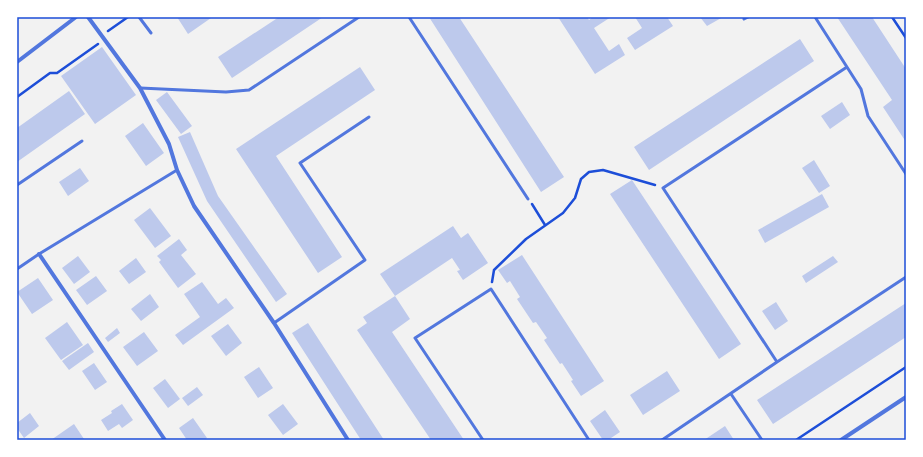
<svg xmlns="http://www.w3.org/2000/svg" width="923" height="457" viewBox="0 0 923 457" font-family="Ubuntu,sans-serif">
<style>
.building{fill:#bdc9ec}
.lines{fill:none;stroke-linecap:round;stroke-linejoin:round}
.path{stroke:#1d4ed8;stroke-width:2.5}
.service{stroke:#5277de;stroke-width:3}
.minor{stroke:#5277de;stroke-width:4}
.neatline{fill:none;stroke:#1d4ed8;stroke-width:1.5}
</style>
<rect width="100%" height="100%" fill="#f2f2f2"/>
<path class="building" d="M177 17H210L211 18 188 34Z
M279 17H323L232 78 218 57Z
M429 17H459L564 177 541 192Z
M558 17H587L589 20 593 17H611L594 28 609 51 619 44 625 55 595 74Z
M635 17H667L673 26 635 50 627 38 642 28Z
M700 17H723L707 26Z
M837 17H872L906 69V142L883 107 892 100Z
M800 39 814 61 649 170 634 147Z
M102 47 136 95 95 124 61 76Z
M360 67 375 90 276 156 342 257 318 273 236 149Z
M69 91 85 114 17 162V128Z
M167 92 192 126 181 134 156 100Z
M842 102 850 115 830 129 821 116Z
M143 123 164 153 146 166 125 136Z
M190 132 218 196 287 294 276 302 207 201 178 137Z
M814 160 830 186 819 193 802 168Z
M80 168 89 181 68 196 59 182Z
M632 180 741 344 719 359 610 194Z
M822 194 829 207 765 243 758 230Z
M150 208 171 236 155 248 134 220Z
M453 226 461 238 468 233 488 263 463 280 457 271 460 270 452 258 395 296 380 274Z
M179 239 187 250 181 255 196 274 178 288 159 262 161 260 157 256Z
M522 255 604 381 581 396 571 381 573 380 562 363 560 364 544 340 547 338 536 322 533 323 517 299 520 297 510 281 507 283 498 270Z
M78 256 90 272 74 284 62 268Z
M833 256 838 262 806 283 802 276Z
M136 258 146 272 129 284 119 271Z
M96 276 107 291 87 305 76 290Z
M38 278 53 300 32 314 17 292Z
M202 282 218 304 226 298 234 308 183 345 175 335 200 317 184 294Z
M150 294 159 307 141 321 131 309Z
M395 296 410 319 392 332 464 440H431L357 330 367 323 363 317Z
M776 302 788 321 775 330 762 311Z
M906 303V337L773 424 757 400Z
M67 322 83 345 61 360 45 338Z
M308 323 384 440H361L292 333Z
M228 324 242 343 226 356 211 336Z
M117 328 120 333 108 342 105 338Z
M144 332 158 351 137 366 123 347Z
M88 343 94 352 69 370 62 361Z
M94 363 107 382 95 390 82 371Z
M259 367 273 388 258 398 244 377Z
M667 371 680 391 643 415 630 395Z
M165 379 180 399 168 408 153 388Z
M197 387 203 395 188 406 182 398Z
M122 404 133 420 122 428 119 424 108 431 101 420 112 413 111 411Z
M283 404 298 424 283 435 268 415Z
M605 410 620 432 608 440H603L590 421Z
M30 413 39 426 24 438 17 428V423Z
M193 418 207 438 204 440H187L179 428Z
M74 424 84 439 82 440H51Z
M725 426 734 440H704Z"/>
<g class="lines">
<path class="path" d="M892 17 906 38
M108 31 128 17
M17 97 50 73H57L98 44
M532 204 545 225
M492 282 494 270 526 239 563 213 575 198 581 179 589 172 603 170 655 185
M796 440 906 367"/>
<path class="service" d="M139 17 151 33
M409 17 528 199
M815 17 861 89 868 116 906 174
M744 19 748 17
M847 67 663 188 777 362 906 277
M140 88 226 92 249 90 359 17
M17 185 82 141
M17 269 39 254 177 170
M274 323 365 260 300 163 369 117
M731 394 762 440
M483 440 415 338 491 289 589 440
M662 440 777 362"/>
<path class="minor" d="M88 17 140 88 169 144 177 170 194 206 274 323 348 440
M17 62 76 17
M39 254 165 440
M841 440 906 397"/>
</g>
<rect width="923" height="457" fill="none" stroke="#ffffff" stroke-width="36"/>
<rect x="18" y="18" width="887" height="421" class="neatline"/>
</svg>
